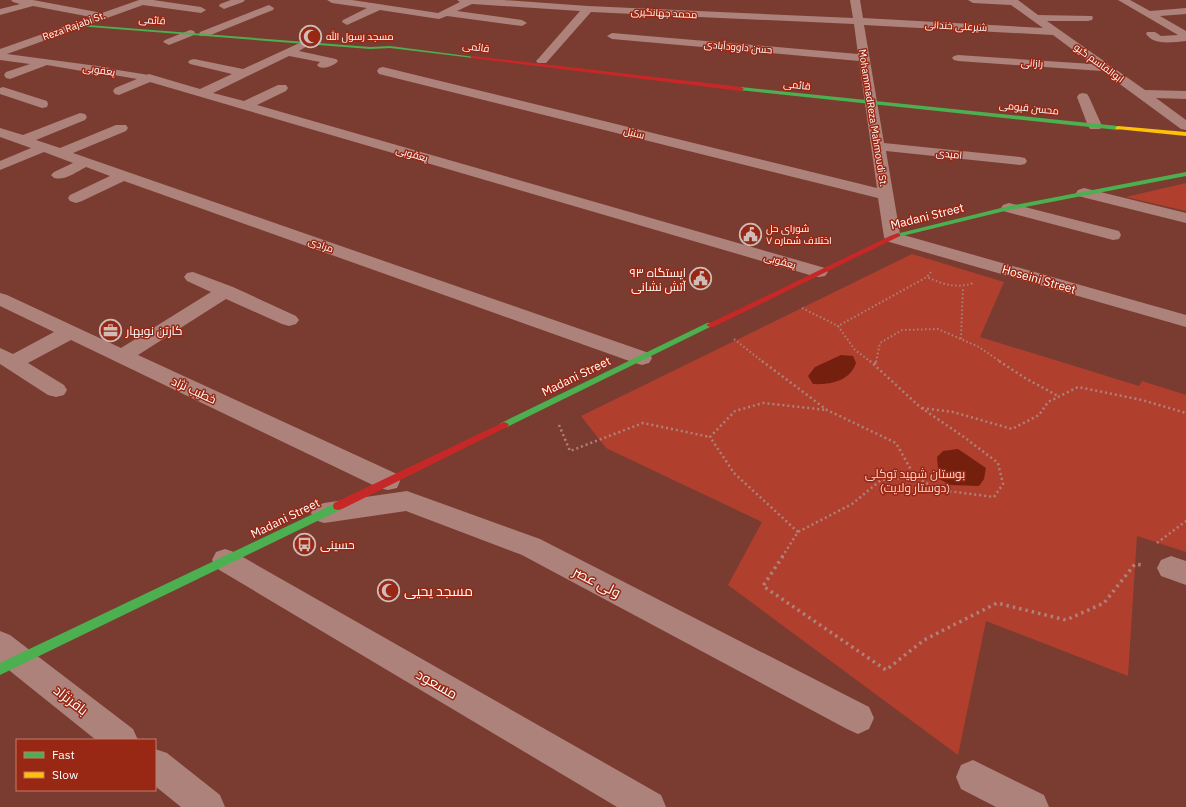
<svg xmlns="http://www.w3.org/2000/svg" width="1186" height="807" viewBox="0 0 1186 807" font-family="'IBM Plex Sans',Cairo,sans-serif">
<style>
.green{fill:#b13f2e}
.water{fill:#751f0f}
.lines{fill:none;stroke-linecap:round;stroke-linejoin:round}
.path-far2{stroke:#ad827b;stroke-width:2;stroke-dasharray:1.5 2.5;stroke-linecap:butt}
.path-far1{stroke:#ad827b;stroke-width:2.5;stroke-dasharray:2 3;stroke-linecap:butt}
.path{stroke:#ad827b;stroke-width:3.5;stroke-dasharray:2.5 4;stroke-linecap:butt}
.lane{fill:#ad827b;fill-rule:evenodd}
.street{fill:#ad827b;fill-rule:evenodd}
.fast{fill:#4caf50;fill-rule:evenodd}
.slow{fill:#ffc107;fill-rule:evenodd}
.jam{fill:#c62828;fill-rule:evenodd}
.labels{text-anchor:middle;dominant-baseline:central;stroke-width:3;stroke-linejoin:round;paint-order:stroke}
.far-street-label{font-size:10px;fill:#fff;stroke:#982713}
.far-poi-label{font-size:10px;fill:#fff;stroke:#982713;text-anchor:start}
.street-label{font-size:12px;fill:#fff;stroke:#982713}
.poi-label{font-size:12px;fill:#fff;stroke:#982713;text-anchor:start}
.park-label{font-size:12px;fill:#fdd4cd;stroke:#982713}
.near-street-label{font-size:14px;fill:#fff;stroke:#982713}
.near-poi-label{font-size:14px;fill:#fff;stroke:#982713;text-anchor:start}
</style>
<rect width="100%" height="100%" fill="#7a3c31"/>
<path class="green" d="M1186 183V211L1126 197Z
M912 254 1004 282 980 337 1139 386 1142 381 1186 395V552L1137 536 1128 676 986 621 958 755 728 585 762 522 606 448 581 416Z"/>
<path class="water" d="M841 355 853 356 856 363C850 381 830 385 813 384L808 376 815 367Z
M958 449 986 468 984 479 979 486 951 485 939 479 937 457 943 451Z"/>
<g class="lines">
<path class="path-far2" d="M931 272 927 277C942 284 956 289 973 283
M802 308 838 326
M734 339 763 362
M961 339 963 287
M871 362 855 350 838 326 927 277
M876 362 880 343 902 330 938 329 979 347 1001 362"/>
<path class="path-far1" d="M762 361 827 410 896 443 915 477
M999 361 1025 378 1058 396
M875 364 876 361
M922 408 953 412 1012 429 1039 415 1048 402 1078 387 1142 400 1186 413
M559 425 570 451 643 423 710 437
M798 532 734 473 710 437 735 411 763 403 827 410
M1157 543 1186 521
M782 557 798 532 852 504 881 480 915 477 940 490 994 497 1003 484 998 463 964 437 920 407 870 361"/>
<path class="path" d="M783 556 763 586 886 670 924 640 997 603 1066 620 1104 603 1135 564 1142 565"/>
<path class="lane" d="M105 68 149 75 154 78 149 81 102 73 100 71Z"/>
<path class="street" d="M11 0H33L102 13 139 0H153L201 7 206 10 201 13 143 5 7 54 105 67 109 68 111 71 109 74 105 75 47 65 10 79 6 78 4 75 6 72 30 64 0 60V49L91 17 33 6 0 15V9L20 4 13 2Z
M231 0H245L243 2 224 9 219 6 220 4Z
M327 0H352L438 13 460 2 457 0H503L588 6 853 18 850 0H860L863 18 1043 28 1011 5 973 3 968 0H1018L1038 15 1092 16 1093 18 1092 20 1088 21H1047L1145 90 1186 91V99L1156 98 1186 120V130L1181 129 1102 71 958 61 954 60 952 58 954 56 958 55 1092 64 1053 35 864 25 884 143 1020 157 1025 158 1027 161 1025 164 1020 165 886 151 900 234 1186 315V327L886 241 884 237 878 198 379 74 377 71 379 68 383 67 877 188 859 61 612 39 607 36 612 33 858 54 854 24 591 12 546 63H538L536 61 538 59 580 11 472 4 457 11 522 20 527 23 522 26 447 16 439 19 380 10 347 25 342 22 343 20 367 8 332 3Z
M1118 0H1130L1150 11 1186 8V14L1160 16 1186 31V41C1172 42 1155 46 1146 34L1147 32H1155L1161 36 1178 35Z
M269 5 274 8 273 10 208 36H200L199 34 200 32Z
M190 30 194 31 195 33 194 35 169 45 163 42 165 40Z
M306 40 312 43 299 51 336 59 338 61C334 66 325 69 319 67L317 65 320 62 289 56 213 93 244 101 278 85H286L288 88 286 91 257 105 825 268 828 272 825 276 819 277 813 276 150 82 119 95 115 94 113 91 115 88 149 74 200 89 232 74 190 64 188 62 190 60 194 59 243 69Z
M3 87 47 101 48 104 47 107 42 108 0 94V88Z
M1083 93 1087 94 1089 97 1102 126 1100 129H1090L1088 126 1077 97 1079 94Z
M80 113 85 114 87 117 85 120 36 140 60 148 116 125H126L128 128 126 131 73 153 649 353 652 358 649 363 642 365 635 363 124 181 82 201 76 203 70 201 68 198 70 195 110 176 86 167C76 172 65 181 54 178L51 175 54 172 73 163 44 152 0 170V161L31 148 0 137V128L23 135Z
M1084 188 1186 213V223L1078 196 1076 193 1078 190Z
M1009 203 1119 231 1121 235 1119 239 1113 240 1003 211 1001 208 1003 205Z
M193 272 233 287 296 316 299 320 296 324 289 326 282 324 226 299 138 355 397 474 400 481 397 488 388 490 379 488 71 340 28 363 64 385 67 390 64 395 56 397 48 395 0 364V348L13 354 54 332 0 306V293L7 295 121 348 211 292 187 281 184 277 187 273Z
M407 491 540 539 869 707 874 718 869 729 858 734 847 729 522 555 406 511 324 523 315 520 311 513 315 506 324 503Z
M225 549 234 552 661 795 666 807H617L216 568 212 560 216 552Z
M1171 556 1186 561V585L1161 576 1157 568 1161 560Z
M0 631 10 635 133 729 138 740H96L0 663Z
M155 749 167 753 220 795 225 807H181L155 786Z
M973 760 1044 795 1049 807H996L961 789 956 777 961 765Z"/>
<path class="fast" d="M75 24 370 47 390 46 475 57 473 58 390 48 370 49 77 26Z
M741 87 1118 126 1121 128 1118 130 739 90V88Z
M1186 172V176L1009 210 898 237 895 235 896 234 1009 206Z
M707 323H710L714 325 507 427H501L499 425 501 423Z
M338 502 342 503 343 506 342 509 0 675V663Z"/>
<path class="slow" d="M1118 126 1186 132V136L1116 129 1115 128Z"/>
<path class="jam" d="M473 56 741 87 744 89 741 91 471 58V56Z
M898 233 900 234V236L713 327H710L706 325 890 236Z
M504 422 507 423 509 425 507 427 342 509 338 510 334 509 333 506 334 503Z"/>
</g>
<defs>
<symbol id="mosque-ring" viewBox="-11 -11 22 22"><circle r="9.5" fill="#982713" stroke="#d0bbb7" stroke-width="1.5"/><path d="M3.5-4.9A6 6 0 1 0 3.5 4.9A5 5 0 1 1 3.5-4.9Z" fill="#d0bbb7"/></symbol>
<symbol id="civic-ring" viewBox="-11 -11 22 22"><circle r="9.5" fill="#982713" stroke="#d0bbb7" stroke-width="1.5"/><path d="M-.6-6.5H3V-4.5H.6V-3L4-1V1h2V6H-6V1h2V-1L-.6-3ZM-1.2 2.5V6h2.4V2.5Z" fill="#d0bbb7"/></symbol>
<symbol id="office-ring" viewBox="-11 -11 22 22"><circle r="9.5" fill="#982713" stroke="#d0bbb7" stroke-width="1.5"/><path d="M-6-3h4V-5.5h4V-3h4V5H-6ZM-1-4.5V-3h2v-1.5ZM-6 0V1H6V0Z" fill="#d0bbb7"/></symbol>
<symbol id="bus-ring" viewBox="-11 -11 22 22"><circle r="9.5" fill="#982713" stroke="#d0bbb7" stroke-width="1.5"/><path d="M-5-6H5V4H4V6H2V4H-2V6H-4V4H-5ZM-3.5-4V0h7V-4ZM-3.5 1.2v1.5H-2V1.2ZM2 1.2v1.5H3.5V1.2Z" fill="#d0bbb7"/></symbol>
</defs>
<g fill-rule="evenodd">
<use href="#mosque-ring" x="298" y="24" width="25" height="25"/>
<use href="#civic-ring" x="738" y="222" width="25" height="25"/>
<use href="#civic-ring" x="688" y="266" width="25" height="25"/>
<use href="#office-ring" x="98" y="318" width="25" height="25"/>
<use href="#bus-ring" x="292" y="532" width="25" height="25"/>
<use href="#mosque-ring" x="376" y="578" width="25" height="25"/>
</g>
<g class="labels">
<g class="far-street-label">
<text transform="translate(664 13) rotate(3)">محمد جهانگیری</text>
<text transform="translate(152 20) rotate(4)">قائمی</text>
<text transform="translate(74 26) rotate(-20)">Reza Rajabi St.</text>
<text transform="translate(956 26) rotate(3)">شیرعلی خندانی</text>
<text transform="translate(476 47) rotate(7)">قائمی</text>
<text transform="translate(738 47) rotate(5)">حسن داوودآبادی</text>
<text transform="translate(1032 63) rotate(4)">رازانی</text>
<text transform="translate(1099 63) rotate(36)">ابوالقاسم گیو</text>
<text transform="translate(99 70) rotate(9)">یعقوبی</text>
<text transform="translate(797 85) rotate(6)">قائمی</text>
<text transform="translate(1029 108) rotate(6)">محسن قیومی</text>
<text transform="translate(873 118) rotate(81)">MohammadReza Mahmoudi St.</text>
<text transform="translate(634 133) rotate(14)">سنبل</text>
<text transform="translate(412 154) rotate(16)">یعقوبی</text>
<text transform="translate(949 154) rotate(6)">امیدی</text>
<text transform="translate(321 245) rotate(19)">مرادی</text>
<text transform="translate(780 261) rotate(16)">یعقوبی</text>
</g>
<g class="far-poi-label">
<text x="326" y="36">مسجد رسول الله</text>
<text x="766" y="228">شورای حل<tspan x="766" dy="12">اختلاف شماره ۷</tspan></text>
</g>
<g class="street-label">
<text transform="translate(927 216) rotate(-14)">Madani Street</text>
<text transform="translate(1039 279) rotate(16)">Hoseini Street</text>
<text transform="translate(576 376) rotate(-26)">Madani Street</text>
<text transform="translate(194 390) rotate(25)">خطیب نژاد</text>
<text transform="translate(285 518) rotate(-26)">Madani Street</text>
</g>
<g class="poi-label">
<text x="686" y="272" text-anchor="end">ایستگاه ۹۳<tspan x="686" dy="14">آتش نشانی</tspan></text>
<text x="126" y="330">کارتن نوبهار</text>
<text x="320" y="544">حسینی</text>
</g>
<g class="park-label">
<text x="915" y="473">بوستان شهید توکلی<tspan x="915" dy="14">(دوستار ولایت)</tspan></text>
</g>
<g class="near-street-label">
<text transform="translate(597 582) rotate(27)">ولی عصر</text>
<text transform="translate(437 684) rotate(30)">مسعود</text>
<text transform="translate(71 700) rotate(38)">باقرنژاد</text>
</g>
<g class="near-poi-label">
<text x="404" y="591">مسجد یحیی</text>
</g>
</g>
<rect x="16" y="739" width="140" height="52" fill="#982713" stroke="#c17d71"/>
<rect x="24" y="752" width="20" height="6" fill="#4caf50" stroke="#c17d71"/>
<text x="52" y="759" font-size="12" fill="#ffffff">Fast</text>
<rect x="24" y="772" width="20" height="6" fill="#ffc107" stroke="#c17d71"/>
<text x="52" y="779" font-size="12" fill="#ffffff">Slow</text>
</svg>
